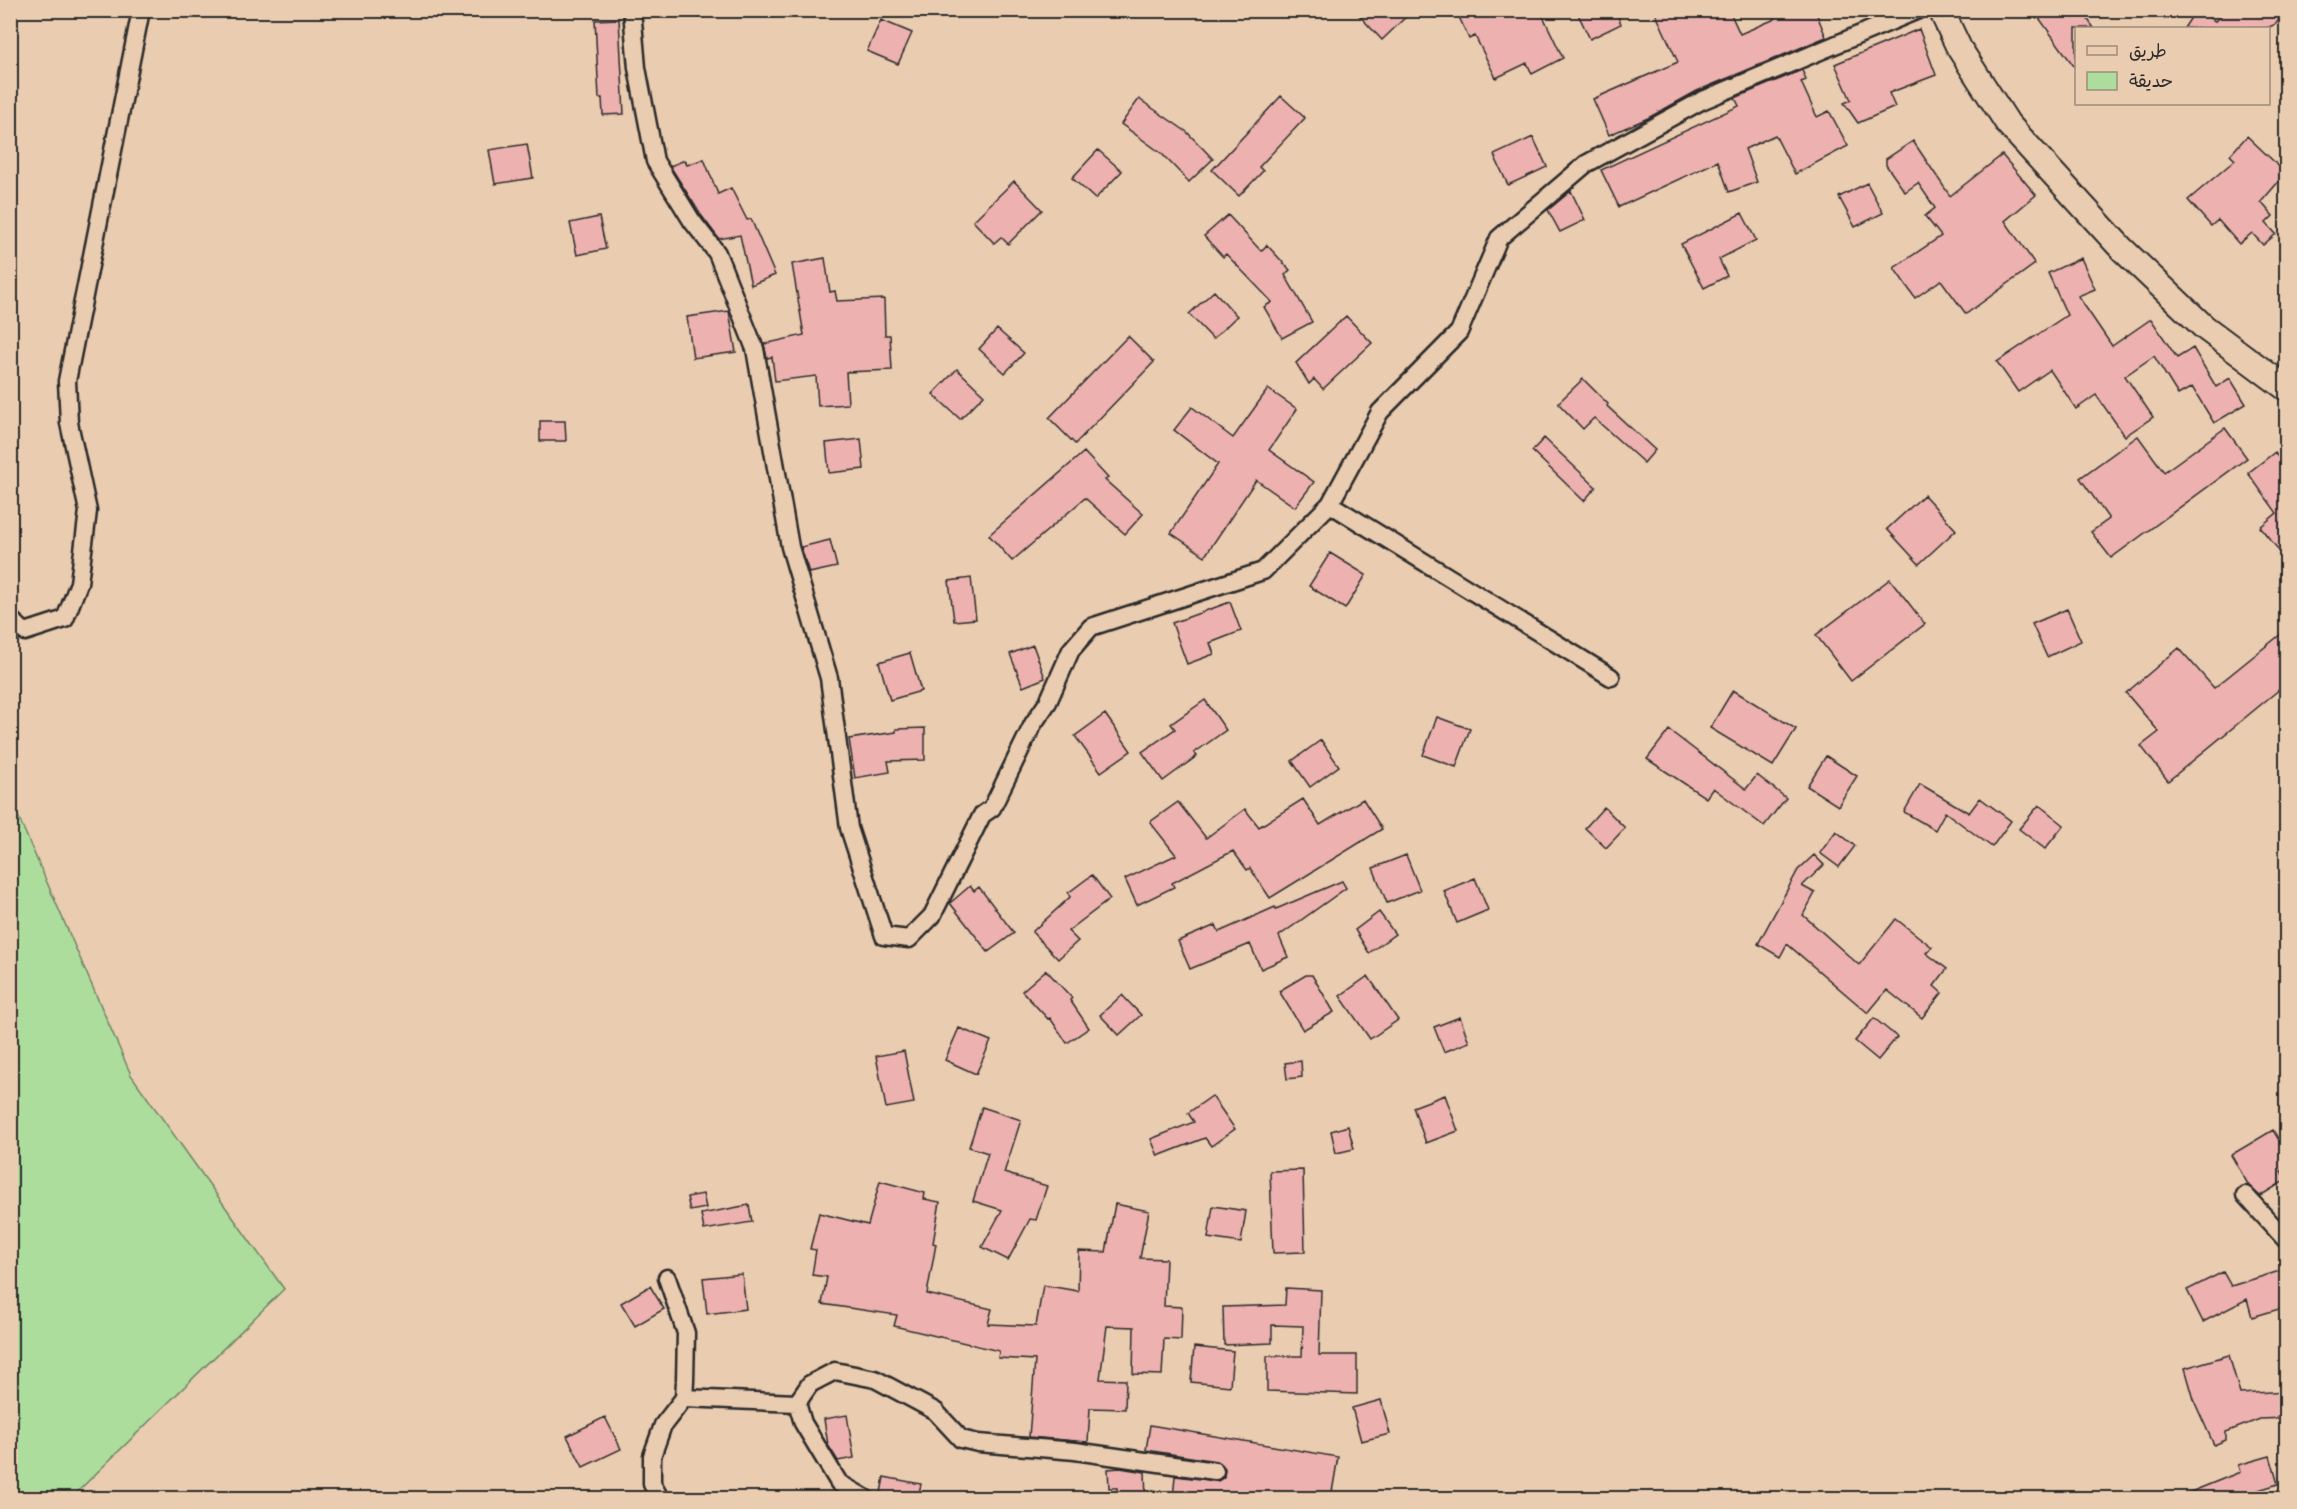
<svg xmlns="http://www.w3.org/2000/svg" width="2297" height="1509" viewBox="0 0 2297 1509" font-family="'Playpen Sans','Playpen Sans Arabic',sans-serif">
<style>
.green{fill:#addd9d;stroke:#6c8464;stroke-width:1.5}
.building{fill:#edb1af;stroke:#2b2b2b;stroke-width:1.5}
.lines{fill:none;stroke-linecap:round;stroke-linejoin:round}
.street-casing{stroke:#2b2b2b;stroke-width:21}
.secondary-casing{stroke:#2b2b2b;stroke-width:28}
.street{stroke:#eaccb0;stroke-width:16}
.secondary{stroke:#eaccb0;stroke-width:24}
</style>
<rect width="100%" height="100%" fill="#eaccb0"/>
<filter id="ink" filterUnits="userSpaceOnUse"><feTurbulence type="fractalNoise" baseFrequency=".0167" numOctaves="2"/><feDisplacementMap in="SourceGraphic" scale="12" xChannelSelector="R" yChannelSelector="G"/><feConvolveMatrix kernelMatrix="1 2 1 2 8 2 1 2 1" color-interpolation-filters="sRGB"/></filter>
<g filter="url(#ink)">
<path class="green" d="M11 800 131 1075 284 1289 71 1498H11Z"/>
<path class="building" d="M1354 10H1413L1382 40Z
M1456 10H1540L1563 58 1532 74 1527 63 1496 78 1475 36 1469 39Z
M1576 10H1615L1621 24 1590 39Z
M1654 10H1729L1740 34 1775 19 1774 16 1787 10H1815L1826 37 1697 91 1648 118 1609 135 1593 99 1678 62Z
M2049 10H2081L2094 28H2076V69L2039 18Z
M2196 10 2215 21 2228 10H2285L2276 24 2267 28H2184Z
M619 19 624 114 603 115 602 98H599L595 20Z
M881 20 912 33 898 64 867 51Z
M1919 29 1936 75 1889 93 1895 107 1858 123 1844 103 1851 100 1835 64Z
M1802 70 1806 80 1801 82 1817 117 1829 111 1848 146 1795 174 1775 135 1745 149 1757 182 1729 192 1718 161 1619 207 1601 170 1739 106 1735 98Z
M1281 96 1305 118 1259 167 1263 171 1239 196 1212 170Z
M1139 99 1187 132 1213 159 1189 182 1161 153 1121 124Z
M2247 136 2286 173 2261 202 2273 216 2266 223 2276 234 2263 245 2252 233 2239 244 2218 220 2211 226 2188 200 2235 160 2230 155Z
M1533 137 1547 167 1508 185 1494 155Z
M1913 141 1950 196 2002 155 2036 195 2005 221 2035 264 1966 314 1941 280 1915 298 1894 268 1941 236 1925 216 1935 208 1918 183 1905 192 1886 165V159Z
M527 144 533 178 495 184 489 150Z
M1098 150 1122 171 1095 199 1072 178Z
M704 159 718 194 731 188 747 220 751 219 775 275 751 285 740 235 719 239 701 215 670 166 685 160 687 165Z
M1014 181 1042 210 1008 244 1001 237 994 243 973 221Z
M1867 183 1883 213 1855 227 1839 197Z
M1571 191 1585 220 1560 232 1548 210Z
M1742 213 1756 240 1719 259 1727 276 1704 288 1681 244Z
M1228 215 1261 251 1267 245 1290 270 1285 275 1312 322 1282 338 1264 307 1272 302 1226 254 1223 257 1204 236Z
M599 217 606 249 577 255 570 223Z
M825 258 830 292 835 291 837 301 884 299 885 335H890L892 370 846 372 848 404 818 406 816 376 775 381 772 357 767 358 764 344 804 335 792 264Z
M2081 258 2095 289 2078 296 2112 346 2151 319 2177 358 2193 348 2216 387 2230 378 2246 404 2214 423 2192 387 2178 395 2154 356 2125 376 2153 417 2125 436 2096 395 2076 409 2050 370 2018 392 1997 362 2067 315 2048 273Z
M1214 291 1237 316 1213 339 1189 314Z
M729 311 736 352 693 358 687 317Z
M1346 316 1372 343 1323 389 1314 379 1309 384 1296 363Z
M997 329 1024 353 1005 373 979 349Z
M1128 336 1154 362 1075 444 1049 418Z
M957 369 984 395 960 419 933 394Z
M1583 379 1608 404 1607 406 1655 450 1644 463 1594 418 1583 429 1558 403Z
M1268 389 1297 409 1269 450 1314 482 1295 507 1256 480 1205 556 1171 533 1218 464 1174 430 1192 407 1233 438Z
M540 421H565L566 441H540Z
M2225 428 2247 458 2111 558 2091 532 2109 519 2080 478 2138 436 2164 472Z
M1544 438 1596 487 1584 501 1532 451Z
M861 439 864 469 829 473 826 443Z
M1084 452 1108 478 1105 480 1143 514 1125 534 1085 498 1012 561 989 535Z
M2275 452 2286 468V559L2260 527 2277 513 2248 473Z
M1924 495 1956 530 1919 564 1887 529Z
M830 540 837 567 809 573 801 547Z
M1330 553 1366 575 1345 609 1309 586Z
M971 578 976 619 954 621 949 581Z
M1890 579 1925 624 1851 681 1816 635Z
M1230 602 1241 631 1210 643 1214 654 1187 664 1172 623Z
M2067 609 2081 641 2047 657 2032 624Z
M2286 630V684L2168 781 2141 746 2159 732 2126 693 2179 648 2214 688Z
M1033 645 1045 678 1023 687 1010 654Z
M910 653 921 691 890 700 879 662Z
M1733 690 1796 729 1773 766 1710 728Z
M1205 700 1226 730 1194 753 1197 756 1163 781 1142 752 1175 729 1171 724Z
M1105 714 1131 751 1101 772 1075 736Z
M1437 717 1470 729 1456 767 1423 755Z
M925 728V760L888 761 890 772 855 778 849 739 896 732V729Z
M1669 730 1746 789 1757 775 1786 798 1764 826 1713 788 1706 798 1647 759Z
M1321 740 1339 766 1310 787 1292 761Z
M1826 756 1857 776 1838 806 1807 786Z
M1920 784 1969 813 1980 798 2011 821 1992 847 1945 812 1935 830 1904 812Z
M1303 799 1320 825 1363 799 1382 829 1270 898 1250 868 1247 870 1233 851 1172 883 1174 887 1137 905 1125 879 1176 855 1150 822 1178 802 1206 838 1245 809 1259 827Z
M2039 805 2064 825 2045 849 2019 829Z
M1604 807 1625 828 1606 848 1585 828Z
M1836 831 1855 846 1839 867 1820 853Z
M1406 855 1420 890 1387 903 1373 868Z
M1814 855 1824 865 1802 886 1815 893 1803 915 1859 965 1896 919 1932 947 1926 953 1947 969 1934 986 1942 993 1922 1018 1887 990 1868 1013 1787 944 1780 957 1758 944 1798 870Z
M1092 875 1110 899 1068 931 1078 941 1058 959 1032 932 1070 897 1068 893Z
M1475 878 1488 910 1457 923 1444 891Z
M1342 881 1346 888 1279 936 1288 957 1261 969 1250 944 1190 969 1178 941 1216 925 1219 932 1275 907 1276 909Z
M970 886 974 891 979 887 1014 933 988 952 950 903Z
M1379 912 1395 934 1369 953 1355 930Z
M1046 970 1072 998 1070 1000 1089 1028 1067 1043 1050 1018 1048 1019 1022 991Z
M1306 975H1312L1334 1012 1303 1030 1279 991Z
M1368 976 1398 1020 1370 1039 1340 996Z
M1122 995 1141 1015 1119 1035 1100 1015Z
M1460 1017 1469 1042 1444 1052 1434 1027Z
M1874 1018 1897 1037 1878 1060 1855 1041Z
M959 1028 991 1041 976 1074 945 1060Z
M904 1051 914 1103 886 1108 876 1056Z
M1301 1061 1302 1077 1287 1079 1285 1063Z
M1445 1095 1458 1131 1426 1143 1413 1107Z
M1212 1096 1235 1129 1211 1146 1205 1138 1158 1156 1151 1139 1194 1122 1188 1113Z
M982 1107 1021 1120 1004 1173 1047 1186 1036 1220 1030 1219 1008 1260 982 1247 1002 1210 973 1201 988 1153 969 1147Z
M1348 1126 1354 1149 1336 1153 1331 1131Z
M2273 1130 2286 1152V1167L2281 1171 2286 1180 2260 1196 2249 1186 2231 1155Z
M1303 1170 1305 1252 1273 1253 1270 1171Z
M880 1181 925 1193 924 1199 940 1202 933 1243 936 1244 927 1294 992 1309 988 1324 1036 1326 1043 1285 1078 1291 1079 1251 1106 1252 1115 1204 1149 1211 1140 1258 1166 1259 1164 1306 1182 1307 1181 1340 1164 1339 1162 1375 1133 1374 1134 1327 1107 1326 1100 1379 1126 1380 1125 1409 1090 1408 1088 1442 1029 1437 1035 1360 998 1358 999 1351 894 1326 897 1315 822 1304 827 1277 812 1275 816 1250 810 1249 819 1213 868 1225Z
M703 1194 706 1208 690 1211 687 1197Z
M749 1205 752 1222 704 1230 701 1214Z
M1213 1206 1246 1211 1241 1243 1208 1238Z
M2286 1269V1307L2252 1317 2247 1299 2203 1322 2187 1290 2223 1272 2231 1286Z
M742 1274 746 1309 707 1314 703 1278Z
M650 1286 664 1309 635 1326 621 1303Z
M1286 1288 1321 1290 1319 1355H1357V1394L1267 1391V1356H1302L1303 1326 1272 1325V1343L1224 1345 1223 1307 1285 1305Z
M1194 1347 1233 1351 1230 1386 1191 1382Z
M2229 1355 2240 1394 2286 1391V1418L2260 1419 2226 1432V1440L2214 1445 2195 1403 2185 1368Z
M1381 1400 1390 1434 1361 1441 1352 1408Z
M847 1415 854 1458 838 1461 828 1445 824 1419Z
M605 1417 621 1449 583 1467 567 1436Z
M1150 1425 1338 1457 1331 1498H1173L1175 1476 1218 1481 1224 1477 1225 1468 1216 1461 1146 1450Z
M2270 1456 2278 1484 2242 1495 2243 1498H2176L2240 1472 2238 1465Z
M1120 1468 1145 1472 1146 1498H1117V1488H1109L1108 1469Z
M884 1477 921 1484 918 1498H880Z"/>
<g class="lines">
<defs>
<path id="street" d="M632 10 637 68 655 161 692 221 717 253 755 349 790 547 829 678 849 828 884 936 909 939 932 916 982 815 992 808 1033 724 1048 702 1071 650 1091 627 1263 571 1330 504 1380 412 1459 332 1499 238 1586 164 1701 101 1918 10
M1330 504 1611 677
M10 619 25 632 65 619 79 583 88 511 69 423 67 381 141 10
M2245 1195 2286 1240
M684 1398 797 1403
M660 1498 652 1484V1456L663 1425 684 1398 685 1381 686 1333 667 1278
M865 1498 839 1483 803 1423 797 1403 810 1384 835 1371 875 1379 935 1411 961 1439 978 1443 1075 1451 1215 1471"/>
<path id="secondary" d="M1941 10 1959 48 2008 124 2122 249 2204 327 2286 388"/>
</defs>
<use href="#street" class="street-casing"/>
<use href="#secondary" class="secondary-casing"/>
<use href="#street" class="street"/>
<use href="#secondary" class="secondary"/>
</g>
</g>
<rect width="2297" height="1509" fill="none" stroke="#eaccb0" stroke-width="36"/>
<rect x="18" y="18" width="2261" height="1473" fill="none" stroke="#2b2b2b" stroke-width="2" filter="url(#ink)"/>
<rect x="2075" y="27" width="195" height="78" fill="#eaccb0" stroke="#9e8c7b" stroke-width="1.5"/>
<rect x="2087" y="46" width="30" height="9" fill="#eaccb0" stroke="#9e8c7b" stroke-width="1.5"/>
<text x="2129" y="57" font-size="18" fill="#2b2b2b">طريق</text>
<rect x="2087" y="72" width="30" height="18" fill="#addd9d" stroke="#9e8c7b" stroke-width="1.5"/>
<text x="2129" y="87" font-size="18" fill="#2b2b2b">حديقة</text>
</svg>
